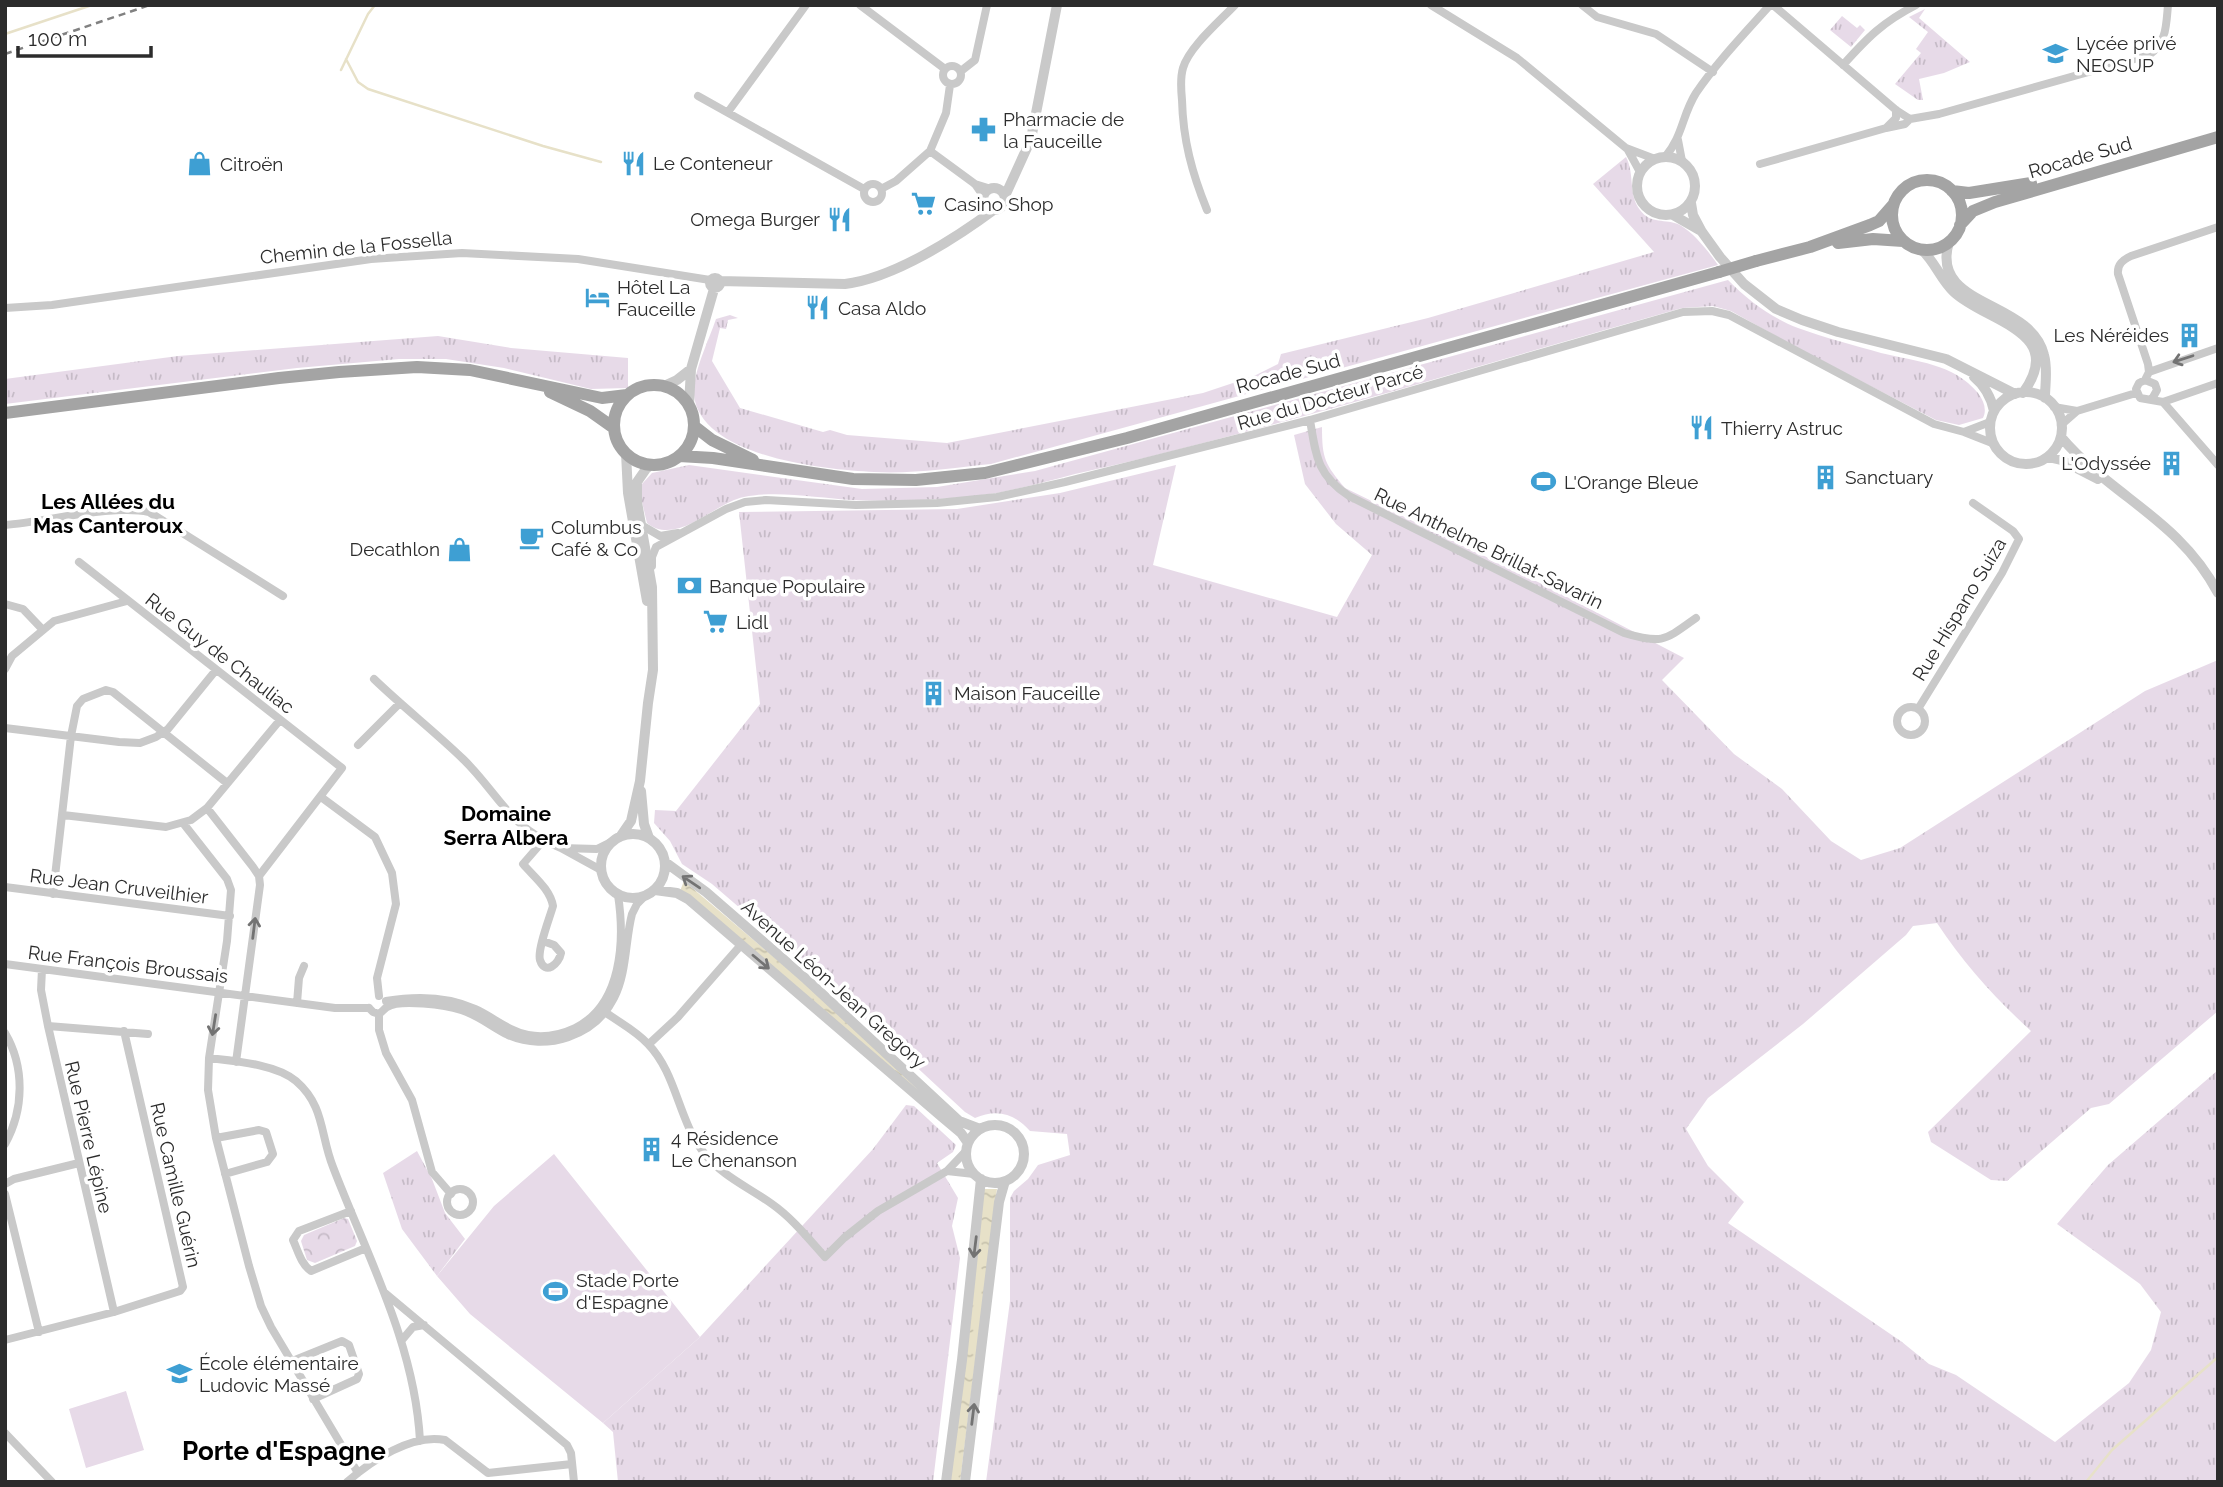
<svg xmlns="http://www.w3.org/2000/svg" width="2223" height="1487" viewBox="0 0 2223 1487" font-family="Raleway,sans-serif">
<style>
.grass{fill:url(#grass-tufts)}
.park{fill:url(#park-crowns)}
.pitch{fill:#e7dae8}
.water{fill:url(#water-ripples)}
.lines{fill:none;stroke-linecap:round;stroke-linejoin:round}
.stream{stroke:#e7e1c8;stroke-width:2.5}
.minor{stroke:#c9c9c9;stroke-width:8}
.tertiary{stroke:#c9c9c9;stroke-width:10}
.primary{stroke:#a4a4a4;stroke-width:12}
.rail{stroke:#818181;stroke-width:2.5;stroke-dasharray:7 5;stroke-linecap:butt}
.primary-bridge{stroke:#a4a4a4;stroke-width:12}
.oneway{stroke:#737373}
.labels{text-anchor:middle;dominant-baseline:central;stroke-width:7;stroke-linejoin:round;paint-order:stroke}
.poi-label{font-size:19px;fill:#2c2c2c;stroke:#fff;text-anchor:start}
.street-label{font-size:19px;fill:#2c2c2c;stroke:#fff}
.neighbourhood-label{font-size:21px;font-weight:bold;fill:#000;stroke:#fff}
.district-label{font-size:26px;font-weight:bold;fill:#000;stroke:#fff}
</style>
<defs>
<pattern id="grass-tufts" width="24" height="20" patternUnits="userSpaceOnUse" patternTransform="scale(1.75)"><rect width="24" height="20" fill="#e7dae8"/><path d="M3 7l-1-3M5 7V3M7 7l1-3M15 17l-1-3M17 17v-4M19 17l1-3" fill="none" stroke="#c6bbc7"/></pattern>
<pattern id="park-crowns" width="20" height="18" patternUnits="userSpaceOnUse" patternTransform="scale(1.75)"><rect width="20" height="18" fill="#e7dae8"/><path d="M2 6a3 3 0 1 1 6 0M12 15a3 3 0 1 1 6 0" fill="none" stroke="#c6bbc7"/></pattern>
<pattern id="water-ripples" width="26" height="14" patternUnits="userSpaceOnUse" patternTransform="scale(1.75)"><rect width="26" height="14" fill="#e7e1c8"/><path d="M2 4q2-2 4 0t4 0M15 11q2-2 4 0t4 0" fill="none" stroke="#c6c1ac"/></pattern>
</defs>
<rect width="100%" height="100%" fill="#fff"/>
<path class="grass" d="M1925 9 1919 18 1970 62 1944 73 1919 79 1923 100H1918L1895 84 1921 53 1916 49 1928 32 1909 17Z
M1842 16 1857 28 1860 25 1865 30 1851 47 1830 30Z
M1626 157C1635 174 1628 195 1640 210 1651 225 1665 218 1680 225 1695 234 1708 251 1718 265L991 464C952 468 913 474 874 472 826 470 700 457 694 395 692 374 709 340 716 319L730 315 738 318 728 320 726 329 720 328 712 361 740 408 823 432 830 430 847 435 947 443 1203 393 1254 376 1278 364 1281 354 1428 318 1654 252 1593 184Z
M1728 280C1749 301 1770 317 1798 328 1825 338 1854 345 1881 353 1917 362 1953 363 1978 393 1984 401 1987 410 1983 418L1959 425 1936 420 1801 350 1731 311 1713 306 1682 308C1525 352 1369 400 1211 441 1166 453 1121 464 1075 474 1049 481 1023 488 997 493 950 500 899 502 852 500 819 498 776 490 744 497 714 503 677 547 647 523L642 502V484L652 473 689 465 862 489 937 487 1035 471Z
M438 336 511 348 628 358V388L591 389 504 368 446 359H399L297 368 5 404V379L178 356Z
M1322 427C1322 459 1325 464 1345 488L1544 585 1684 658 1662 680 1734 754 1782 789 1831 841 1861 860 1900 848 2145 691 2218 660V1011L2109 1104 2091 1108 2007 1181 1991 1180 1931 1142 1928 1132 2031 1031C1994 997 1965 965 1937 923L1913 926 1906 935 1803 1024 1708 1098 1686 1129 1708 1166 1744 1202 1728 1223 1902 1342 1929 1364 1956 1375 2055 1442 2129 1383 2151 1350 2161 1312 2140 1284 2057 1224 2108 1165 2218 1070V1482H986L1010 1301V1198L1014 1191 1028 1179 1038 1165 1070 1155 1067 1134 1030 1131C1015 1114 997 1108 975 1118L965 1112 813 971 712 884 682 864 670 841 654 823 655 810 676 811 760 704 739 512 957 509 1060 493 1176 465 1153 565 1337 617 1372 555 1336 524 1305 484 1294 435Z
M906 1105 914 1106 956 1145 953 1152 937 1163 958 1198 952 1226 960 1258 933 1482H618L613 1432 603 1423 700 1337 873 1149Z
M417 1151 432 1179 445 1213 465 1239 437 1276 402 1229 383 1173Z"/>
<path class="park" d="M344 1218 348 1219 357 1241 355 1246 315 1263 307 1260 301 1241 304 1235Z"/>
<path class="pitch" d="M554 1154 700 1337 603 1423 470 1314 437 1276 494 1206Z
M126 1391 144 1450 86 1468 69 1409Z"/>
<path class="water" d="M684 881 827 1002 956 1126 680 891Z
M984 1189H997L960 1482H949Z"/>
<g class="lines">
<path class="stream" d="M5 34 92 5
M346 59 358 82 368 89 543 146 601 162
M341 70 368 14 375 5
M2086 1482 2112 1450 2218 1357"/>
<path class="minor" d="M860 5 945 69
M1431 5 1517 58 1626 148 1655 159
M1582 5 1597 17 1656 34 1713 72
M1773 5 1896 110 1910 119 1939 114 2149 55C2167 42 2166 26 2168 5
M1843 65C1868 37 1883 22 1916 5
M943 75a9 9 0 1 1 18 0a9 9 0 1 1-18 0Z
M961 71 975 60 987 5
M950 85 946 113 930 151 975 184 984 197
M698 96 864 189
M1896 110V118L1886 128 1905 124 1910 119
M728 112 806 5
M1678 140 1682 161
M1628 150 1640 172
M1665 157C1683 136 1682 115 1696 93 1717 62 1745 33 1770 5
M1760 164 1886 128
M864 193a9 9 0 1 1 18 0a9 9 0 1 1-18 0Z
M975 184 991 189
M881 189 896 181 930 151
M1207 210C1192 173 1183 140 1182 100 1181 90 1180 78 1183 68 1189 47 1220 21 1235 5
M5 308 52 305 371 259 462 253 578 259 710 280
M2149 372 2218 348
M2145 380 2149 372 2148 364 2118 274C2117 264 2123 260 2131 256L2218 227
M2152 399 2157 390 2155 384 2145 380 2139 383 2136 389 2140 398 2163 402 2218 465
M2163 402 2218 383
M2054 407 2077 411
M1310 420C1316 456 1317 475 1349 496L1624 633C1663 644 1664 641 1696 618
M1990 422 1964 432 1992 443
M2061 425 2077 411 2136 393
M5 525C46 522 112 504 149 512L283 596
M643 526 660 536 678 533
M79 562 342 768 259 876
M652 566V557L656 547 726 509 745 502 766 500 856 505 937 503 997 497 1065 482 1310 420 1683 312 1712 311 1729 315 1934 424 1964 432
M5 604 23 609 43 630
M5 669 12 656 54 621 127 601
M374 679C403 707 434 731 463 759 499 794 509 828 561 848
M1897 721a14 14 0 1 1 28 0a14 14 0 1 1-28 0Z
M1918 709 2002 573 2019 539 2013 531 1973 503
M5 728 119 742 140 743 156 737 168 729 216 670
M358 745 400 703
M321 797 375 837 392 873 396 904 377 978 379 996
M207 808 253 867 259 876 260 885 236 1062
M63 815 166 827 191 820 207 808 280 720
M183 823 227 879 231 890 227 941 209 1058 208 1090 216 1138 249 1266 261 1306 271 1327 358 1473
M543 841 523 864C534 877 550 889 553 906 550 917 537 950 540 960 545 976 559 964 561 953L554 945 543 941
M601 870 561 848 597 849 611 842
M5 887 230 916
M53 894 71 736 77 706 83 699 106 690 113 692 227 783
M5 964 335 1008H369
M42 969 41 990 48 1026 114 1312
M386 1001C416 996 447 996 475 1009 493 1017 508 1031 528 1035 544 1038 560 1035 575 1028 622 1005 625 941 618 895
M297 1003 299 978 304 966
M369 1008 373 1012 379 1014C382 1012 384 1009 387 1007 400 999 446 1005 461 1010 478 1015 492 1027 508 1035 546 1052 595 1036 614 998 627 973 625 941 632 914L637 904 645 896
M605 1012C620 1023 635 1030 648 1044 677 1074 678 1120 704 1153 722 1176 748 1187 772 1204 792 1218 808 1238 825 1257L844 1238 878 1211 947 1171 966 1151
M379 1014V1030L386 1053 412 1100 432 1172 451 1194
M48 1026 148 1034
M5 1033C25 1067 24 1110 5 1144
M649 1044 678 1017 741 945
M209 1058C234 1061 276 1064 296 1081 325 1106 320 1135 333 1167 367 1256 415 1344 420 1441
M216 1138 259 1130 266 1132 273 1154 267 1162 225 1174
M947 1171 974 1174
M5 1184 14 1179 79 1163
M447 1202a13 13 0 1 1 26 0a13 13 0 1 1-26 0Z
M5 1194 39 1332
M351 1211 299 1231 293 1240C298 1251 301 1264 311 1271L366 1248
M385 1293 567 1445 571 1453 574 1482
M5 1340 114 1312 180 1291 183 1287 124 1031
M402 1340 413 1327 424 1325
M290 1362 342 1341 349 1345 359 1374 357 1379 313 1399
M5 1433 52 1482
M347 1482C371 1461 412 1433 445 1440L488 1473 572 1464"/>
<path class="tertiary" d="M1637 186a29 29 0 1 1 58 0a29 29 0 1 1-58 0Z
M983 199a11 11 0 1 1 22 0a11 11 0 1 1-22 0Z
M1005 196 1031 139 1057 5
M1691 203 1693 215 1702 232 1720 257 1744 284 1776 309 1802 320 1838 332 1946 359 2015 394
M1673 215 1701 231
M1949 242C1929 308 2031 299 2044 355 2048 369 2045 384 2045 398
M1922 250C1935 262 1941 280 1954 292 1986 322 2068 331 2023 393
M710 283a5 5 0 1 1 10 0a5 5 0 1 1-10 0Z
M719 281 845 284C894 278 956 238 995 209
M1974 377C1985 386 1991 397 1994 411
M664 386 677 380 691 369
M1990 428a36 36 0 1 1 72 0a36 36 0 1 1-72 0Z
M689 405 691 369 714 289
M2061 437C2112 497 2179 519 2218 593
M626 453 628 493 647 601
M2048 457 2061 460 2098 479
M641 791 644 824 649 838
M601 866a32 32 0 1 1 64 0a32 32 0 1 1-64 0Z
M620 837 631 821 640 781 648 703 653 670 652 587 637 502V482L646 469 652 464
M665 862 706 892 806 979 959 1121 980 1129
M655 890 677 893 688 899 942 1117 961 1133 968 1143
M966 1154a29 29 0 1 1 58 0a29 29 0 1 1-58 0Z
M946 1482 962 1360 981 1179
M965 1482 999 1202 1005 1181"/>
<path class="primary" d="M1892 215a35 35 0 1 1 70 0a35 35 0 1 1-70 0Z
M1952 191 1969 193 2031 183
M1960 225 1973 211 1995 202 2218 137
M1838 243 1873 239 1903 241
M1756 261 1810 247 1870 225 1879 221 1893 205
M614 425a40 40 0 1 1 80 0a40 40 0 1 1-80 0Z
M550 392 590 411 614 428
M5 413 279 378 339 372 417 367 470 370 602 398 627 395
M694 426 712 440 753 460
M679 456 713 458 853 479 916 480 985 473 1127 438 1719 272"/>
<path class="rail" d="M5 54 150 5"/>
<path class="primary-bridge" d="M1719 272 1756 261"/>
</g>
<defs><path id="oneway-shaft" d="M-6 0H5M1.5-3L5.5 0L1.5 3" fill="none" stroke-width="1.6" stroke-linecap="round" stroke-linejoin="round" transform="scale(1.75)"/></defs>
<g class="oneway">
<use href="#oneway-shaft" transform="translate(2183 359) rotate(162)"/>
<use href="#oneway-shaft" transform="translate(691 882) rotate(-146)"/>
<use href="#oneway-shaft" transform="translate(254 928) rotate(-83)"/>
<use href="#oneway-shaft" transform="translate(761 962) rotate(40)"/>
<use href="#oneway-shaft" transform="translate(214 1025) rotate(99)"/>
<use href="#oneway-shaft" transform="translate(975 1247) rotate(97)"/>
<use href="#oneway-shaft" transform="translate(973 1414) rotate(-83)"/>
</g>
<defs>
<symbol id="school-bare" viewBox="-9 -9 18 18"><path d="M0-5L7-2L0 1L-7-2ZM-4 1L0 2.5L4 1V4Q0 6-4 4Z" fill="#3e9fd3" stroke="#fff" stroke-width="2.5" paint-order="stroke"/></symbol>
<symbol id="pharmacy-bare" viewBox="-9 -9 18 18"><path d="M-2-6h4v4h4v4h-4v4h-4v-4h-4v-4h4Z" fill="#3e9fd3" stroke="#fff" stroke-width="2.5" paint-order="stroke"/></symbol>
<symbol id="restaurant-bare" viewBox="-9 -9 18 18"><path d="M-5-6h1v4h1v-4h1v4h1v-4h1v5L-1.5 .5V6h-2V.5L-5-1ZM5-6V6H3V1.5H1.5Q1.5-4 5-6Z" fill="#3e9fd3" stroke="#fff" stroke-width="2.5" paint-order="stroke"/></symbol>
<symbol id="shop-bare" viewBox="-9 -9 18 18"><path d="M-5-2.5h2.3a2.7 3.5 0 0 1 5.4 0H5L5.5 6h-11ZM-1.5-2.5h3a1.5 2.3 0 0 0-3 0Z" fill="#3e9fd3" stroke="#fff" stroke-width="2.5" paint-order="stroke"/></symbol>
<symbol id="supermarket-bare" viewBox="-9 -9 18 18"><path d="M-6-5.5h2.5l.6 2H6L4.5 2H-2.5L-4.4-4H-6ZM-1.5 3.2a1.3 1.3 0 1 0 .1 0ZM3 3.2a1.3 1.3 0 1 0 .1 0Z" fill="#3e9fd3" stroke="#fff" stroke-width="2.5" paint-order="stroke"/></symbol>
<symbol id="hotel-bare" viewBox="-9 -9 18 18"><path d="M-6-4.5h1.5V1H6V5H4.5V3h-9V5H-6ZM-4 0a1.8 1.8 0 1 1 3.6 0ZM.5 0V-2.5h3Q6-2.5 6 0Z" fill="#3e9fd3" stroke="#fff" stroke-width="2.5" paint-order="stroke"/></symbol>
<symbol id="building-bare" viewBox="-9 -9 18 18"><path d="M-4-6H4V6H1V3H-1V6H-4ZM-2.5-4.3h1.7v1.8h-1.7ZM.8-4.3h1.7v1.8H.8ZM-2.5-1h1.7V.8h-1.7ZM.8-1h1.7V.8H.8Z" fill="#3e9fd3" stroke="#fff" stroke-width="2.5" paint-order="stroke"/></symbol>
<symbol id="stadium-bare" viewBox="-9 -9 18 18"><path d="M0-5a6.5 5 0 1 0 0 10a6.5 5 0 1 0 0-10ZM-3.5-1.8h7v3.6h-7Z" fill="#3e9fd3" stroke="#fff" stroke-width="2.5" paint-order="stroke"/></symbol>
<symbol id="cafe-bare" viewBox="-9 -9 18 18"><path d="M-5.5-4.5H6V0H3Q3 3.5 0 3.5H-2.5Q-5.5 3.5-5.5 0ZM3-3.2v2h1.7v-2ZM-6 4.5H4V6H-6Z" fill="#3e9fd3" stroke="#fff" stroke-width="2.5" paint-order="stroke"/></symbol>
<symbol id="bank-bare" viewBox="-9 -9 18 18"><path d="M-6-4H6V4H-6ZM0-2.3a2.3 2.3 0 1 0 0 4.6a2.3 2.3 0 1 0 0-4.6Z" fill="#3e9fd3" stroke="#fff" stroke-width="2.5" paint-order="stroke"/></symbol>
</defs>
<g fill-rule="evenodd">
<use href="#school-bare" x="2038" y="36" width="35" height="35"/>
<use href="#pharmacy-bare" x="966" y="112" width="35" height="35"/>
<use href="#restaurant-bare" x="616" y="146" width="35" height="35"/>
<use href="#shop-bare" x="182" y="146" width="35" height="35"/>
<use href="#supermarket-bare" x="906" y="186" width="35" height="35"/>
<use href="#restaurant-bare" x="822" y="202" width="35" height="35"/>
<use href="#hotel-bare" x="580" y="280" width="35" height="35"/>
<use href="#restaurant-bare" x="800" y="290" width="35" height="35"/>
<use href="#building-bare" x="2172" y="318" width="35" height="35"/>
<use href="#restaurant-bare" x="1684" y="410" width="35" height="35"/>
<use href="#building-bare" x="2154" y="446" width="35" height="35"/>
<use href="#building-bare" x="1808" y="460" width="35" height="35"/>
<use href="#stadium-bare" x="1526" y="464" width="35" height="35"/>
<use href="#cafe-bare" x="514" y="520" width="35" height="35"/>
<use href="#shop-bare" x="442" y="532" width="35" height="35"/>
<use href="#bank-bare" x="672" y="568" width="35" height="35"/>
<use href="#supermarket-bare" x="698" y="604" width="35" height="35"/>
<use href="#building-bare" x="916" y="676" width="35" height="35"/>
<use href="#building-bare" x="634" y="1132" width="35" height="35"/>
<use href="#stadium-bare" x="538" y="1274" width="35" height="35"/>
<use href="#school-bare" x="162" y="1356" width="35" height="35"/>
</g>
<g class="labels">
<g class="poi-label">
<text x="2076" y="43">Lycée privé<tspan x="2076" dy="22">NEOSUP</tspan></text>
<text x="1003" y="119">Pharmacie de<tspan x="1003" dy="22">la Fauceille</tspan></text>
<text x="653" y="163">Le Conteneur</text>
<text x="220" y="164">Citroën</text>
<text x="944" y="204">Casino Shop</text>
<text x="820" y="219" text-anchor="end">Omega Burger</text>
<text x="617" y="287">Hôtel La<tspan x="617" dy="22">Fauceille</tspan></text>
<text x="838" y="308">Casa Aldo</text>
<text x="2169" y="335" text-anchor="end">Les Néréides</text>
<text x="1721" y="428">Thierry Astruc</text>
<text x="2151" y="463" text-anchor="end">L'Odyssée</text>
<text x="1845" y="477">Sanctuary</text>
<text x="1564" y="482">L'Orange Bleue</text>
<text x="551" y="527">Columbus<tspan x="551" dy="22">Café &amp; Co</tspan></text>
<text x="440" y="549" text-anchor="end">Decathlon</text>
<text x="709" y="586">Banque Populaire</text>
<text x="736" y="622">Lidl</text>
<text x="954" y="693">Maison Fauceille</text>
<text x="671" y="1138">4 Résidence<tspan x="671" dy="22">Le Chenanson</tspan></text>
<text x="576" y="1280">Stade Porte<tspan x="576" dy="22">d'Espagne</tspan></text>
<text x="199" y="1363">École élémentaire<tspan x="199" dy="22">Ludovic Massé</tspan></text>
</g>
<g class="street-label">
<text transform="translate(2080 157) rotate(-16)">Rocade Sud</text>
<text transform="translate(356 247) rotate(-6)">Chemin de la Fossella</text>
<text transform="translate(1288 373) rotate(-15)">Rocade Sud</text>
<text transform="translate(1330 397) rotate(-16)">Rue du Docteur Parcé</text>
<text transform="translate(1489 548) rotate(26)">Rue Anthelme Brillat-Savarin</text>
<text transform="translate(1959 609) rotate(-59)">Rue Hispano Suiza</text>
<text transform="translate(220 653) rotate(38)">Rue Guy de Chauliac</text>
<text transform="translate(119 886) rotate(7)">Rue Jean Cruveilhier</text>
<text transform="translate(128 964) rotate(7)">Rue François Broussais</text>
<text transform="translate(834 984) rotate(42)">Avenue Léon-Jean Gregory</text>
<text transform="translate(89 1137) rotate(77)">Rue Pierre Lépine</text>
<text transform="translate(176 1185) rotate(77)">Rue Camille Guérin</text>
</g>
<g class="neighbourhood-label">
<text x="108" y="501">Les Allées du<tspan x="108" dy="24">Mas Canteroux</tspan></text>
<text x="506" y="813">Domaine<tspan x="506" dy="24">Serra Albera</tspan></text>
</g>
<g class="district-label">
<text x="284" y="1451">Porte d'Espagne</text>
</g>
</g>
<rect width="2223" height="1487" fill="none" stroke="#2c2c2c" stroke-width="14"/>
<path d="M18 46v10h133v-10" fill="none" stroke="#2c2c2c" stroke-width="3.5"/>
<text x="28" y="46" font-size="21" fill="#2c2c2c" stroke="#ffffff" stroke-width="5" paint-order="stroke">100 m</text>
</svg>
